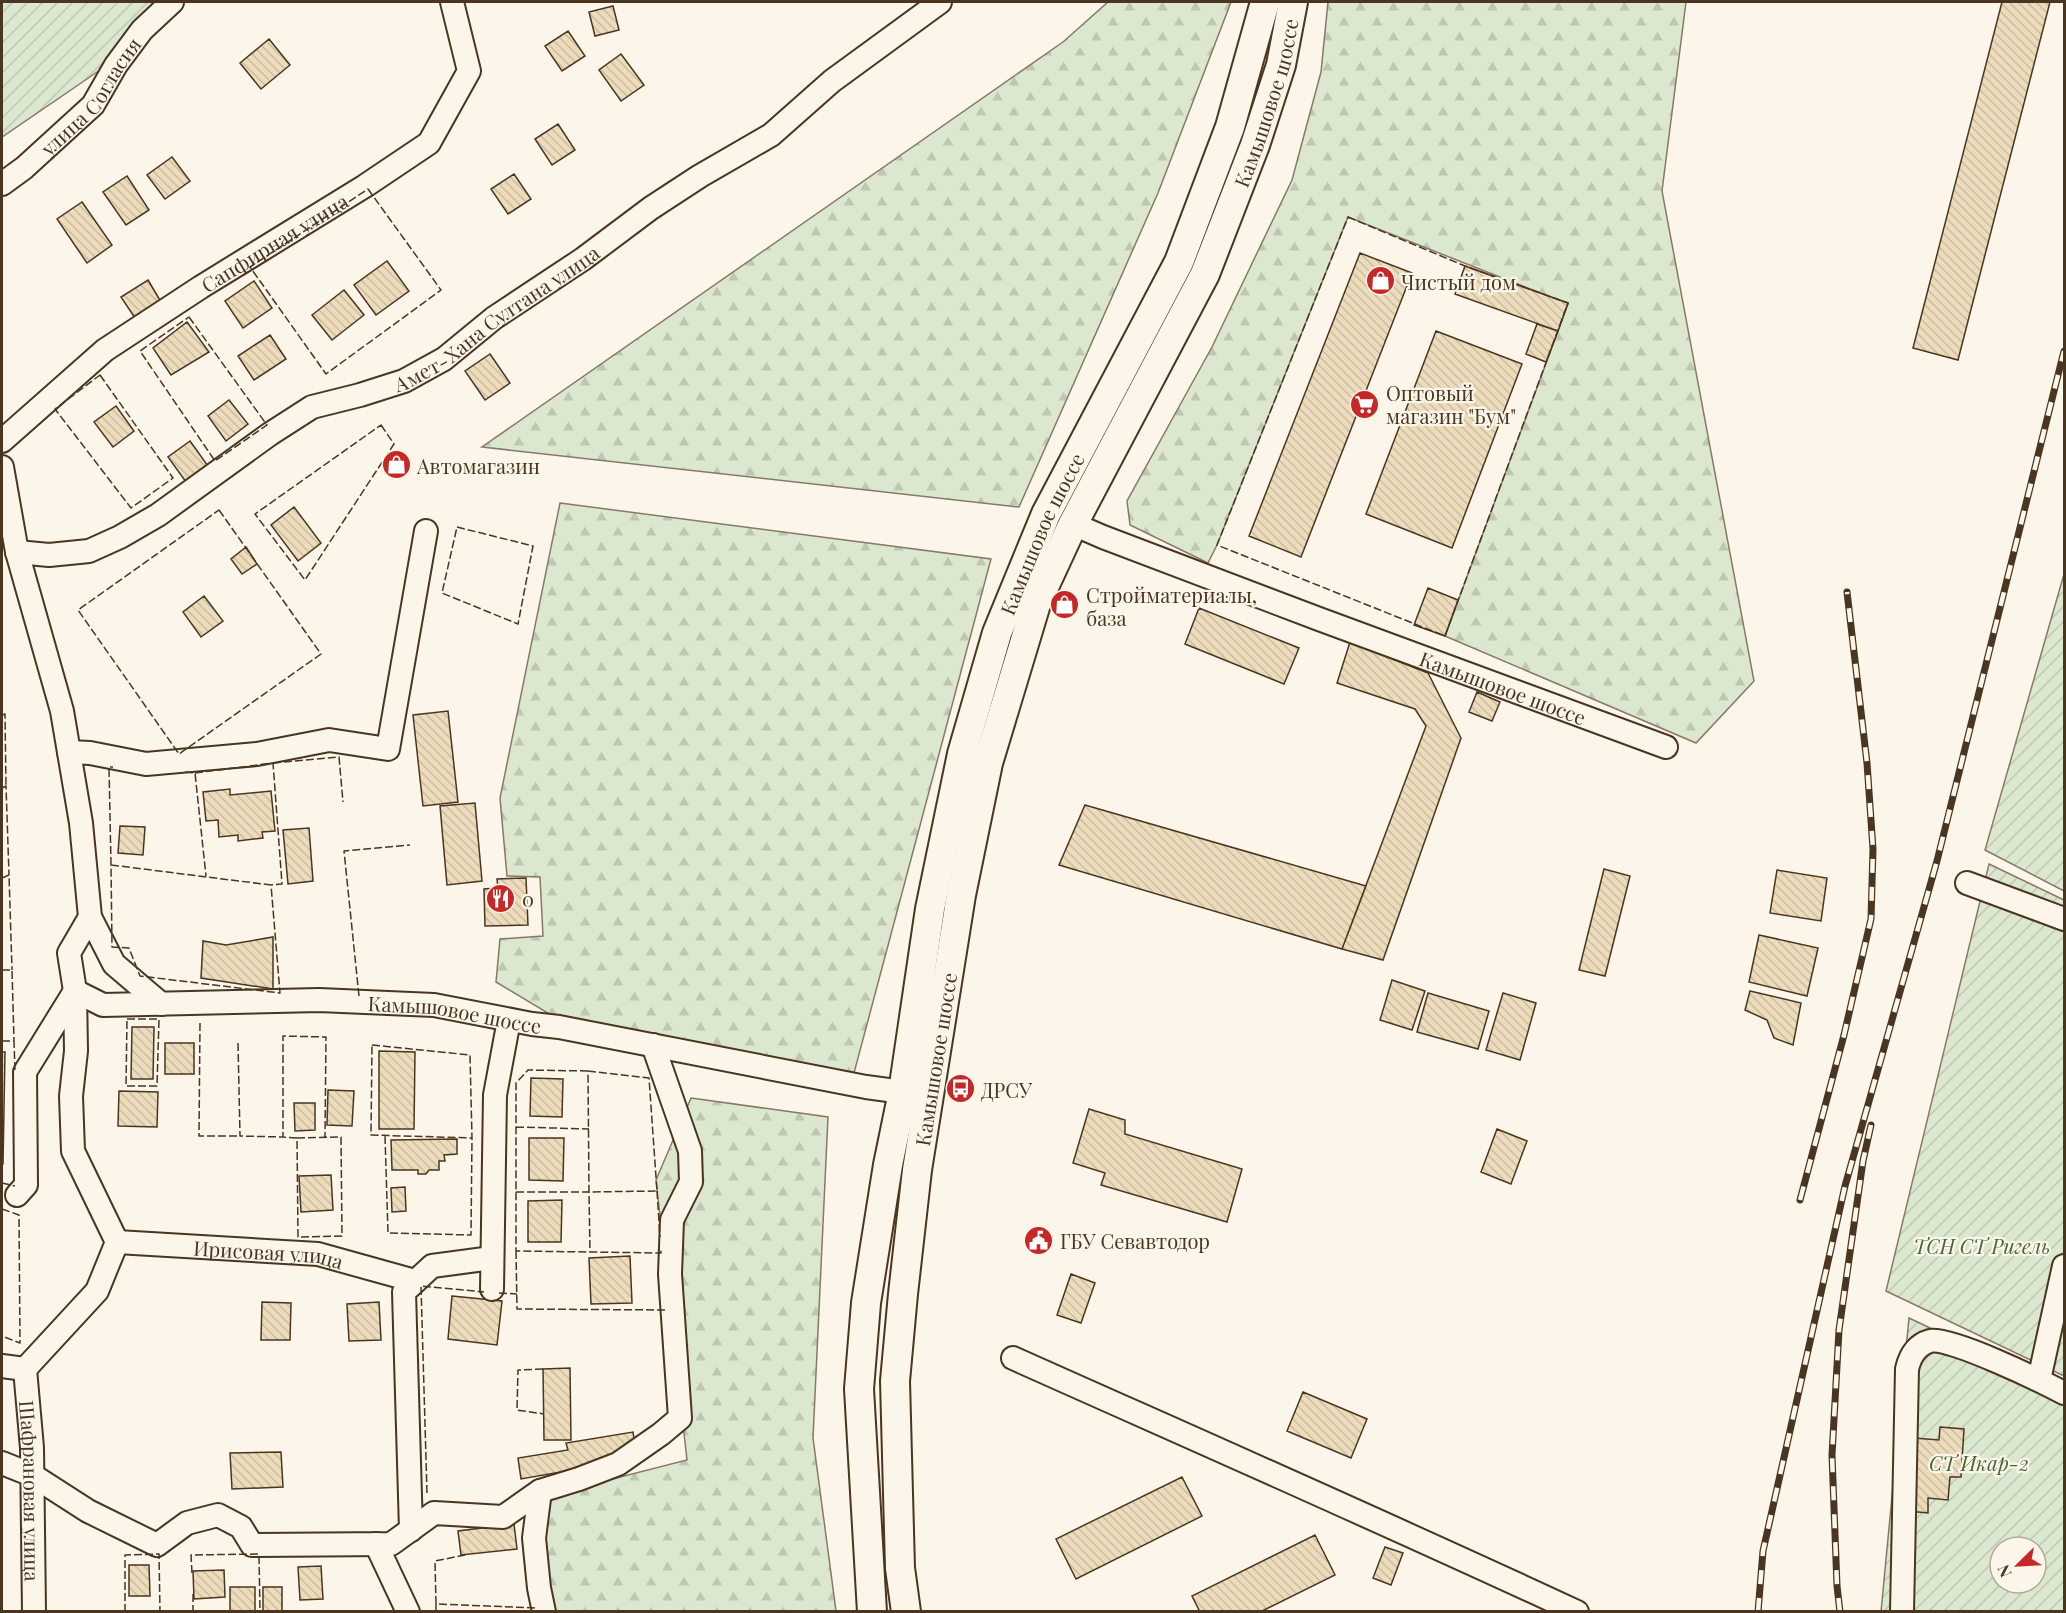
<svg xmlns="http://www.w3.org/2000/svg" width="2066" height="1613" viewBox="0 0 2066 1613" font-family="'Playfair Display',serif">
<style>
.forest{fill:url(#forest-firs);stroke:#887966;stroke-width:1.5}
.garden{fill:url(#garden-furrows);stroke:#887966;stroke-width:1.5;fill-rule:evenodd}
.building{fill:url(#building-back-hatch);stroke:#4a3520;stroke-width:1.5}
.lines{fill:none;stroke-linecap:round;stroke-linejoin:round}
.minor-casing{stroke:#4a3520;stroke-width:26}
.major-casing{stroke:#4a3520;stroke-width:32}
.minor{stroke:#fbf6e9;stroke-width:22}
.major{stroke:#fbf6e9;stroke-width:28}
.rail-casing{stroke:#4a3520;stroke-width:7}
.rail{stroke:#fbf6e9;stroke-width:4.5;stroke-dasharray:14;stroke-linecap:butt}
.fence{stroke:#4a3520;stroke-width:1.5;stroke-dasharray:8 3;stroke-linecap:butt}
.labels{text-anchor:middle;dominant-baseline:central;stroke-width:4.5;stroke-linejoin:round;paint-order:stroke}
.street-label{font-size:20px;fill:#4a3520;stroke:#fbf6e9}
.poi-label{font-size:20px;fill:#4a3520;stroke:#fbf6e9;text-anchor:start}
.park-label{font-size:20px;font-style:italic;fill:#436837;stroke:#fbf6e9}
</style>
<defs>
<pattern id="forest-firs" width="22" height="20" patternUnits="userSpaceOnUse" patternTransform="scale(1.5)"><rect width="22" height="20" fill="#dce7d0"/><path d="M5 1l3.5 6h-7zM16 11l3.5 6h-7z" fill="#bec7b2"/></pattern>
<pattern id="garden-furrows" width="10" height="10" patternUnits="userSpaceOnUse" patternTransform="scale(1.5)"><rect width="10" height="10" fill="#dce7d0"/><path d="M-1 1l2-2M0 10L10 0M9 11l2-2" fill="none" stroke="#bec7b2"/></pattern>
<pattern id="building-back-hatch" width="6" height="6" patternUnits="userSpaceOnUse" patternTransform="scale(1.5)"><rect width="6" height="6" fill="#ecdcbc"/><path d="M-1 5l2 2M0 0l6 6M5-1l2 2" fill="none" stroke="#ccbda1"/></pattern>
</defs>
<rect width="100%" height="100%" fill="#fbf6e9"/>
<path class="forest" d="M1108 2H1231L1158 193 1019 507 482 447 1063 42Z
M1328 2H1686L1662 191 1754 681 1696 743 1445 636 1568 304 1348 217 1217 545 1208 563 1130 525 1127 501 1212 347 1292 180 1321 72Z
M560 503 991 559 854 1073 556 1018 496 982 500 939 543 936 540 877 507 876 500 798Z
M691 1098 828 1117 813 1438 836 1611H551L538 1498 687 1460 656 1180Z"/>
<path class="garden" d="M2 2H185L103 68 2 137Z
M2064 574V891L1985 850Z
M1989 864 2064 900V1376L1886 1291Z
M1909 1318 2064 1391V1611L1881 1612ZM2000 1547H2036V1583H2000Z"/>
<path class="building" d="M2002 2H2050L1958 360 1913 348Z
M613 6 619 30 595 36 589 12Z
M568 31 585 56 562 71 545 46Z
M269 39 290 65 261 89 240 63Z
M621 54 644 85 621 101 599 70Z
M558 124 575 150 552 165 535 139Z
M172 157 190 181 165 199 147 175Z
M514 174 531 199 508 214 491 189Z
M127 176 149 210 126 225 103 192Z
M82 202 112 245 87 263 57 219Z
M1360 253 1412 273 1301 557 1249 536Z
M387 261 409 291 376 315 354 285Z
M1465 266 1568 303 1558 331 1455 294Z
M148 280 161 302 135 318 121 297Z
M254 281 272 308 243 328 225 301Z
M344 290 364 315 332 340 312 315Z
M187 322 209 352 171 375 153 348Z
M1537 324 1558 331 1546 362 1526 354Z
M1436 331 1522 364 1452 548 1366 514Z
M270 335 286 359 254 380 238 356Z
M490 354 510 383 485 400 465 371Z
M229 400 248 424 226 441 208 416Z
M116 406 134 431 113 447 94 422Z
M190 441 208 466 186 482 168 457Z
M294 507 321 543 298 561 271 525Z
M246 547 257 564 242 574 231 559Z
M1428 588 1458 600 1445 636 1414 625Z
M204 596 223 621 201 637 183 612Z
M1199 608 1299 648 1284 684 1185 644Z
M1350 642 1428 673 1461 738 1383 960 1342 949 1426 726 1415 709 1337 683Z
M1477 692 1500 702 1492 721 1469 712Z
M448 711 458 802 423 806 413 715Z
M230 789V795L271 791 275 831 262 832 263 838 238 841V835L219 837 218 820 206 821 203 792Z
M475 803 482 881 447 885 440 806Z
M1085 805 1366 886 1342 949 1059 865Z
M120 826 145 827 143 855 118 853Z
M309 828 313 881 288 884 283 830Z
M1604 869 1630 876 1605 976 1579 970Z
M1777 870 1827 878 1821 921 1770 913Z
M526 878 528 925 485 926 484 889 498 888 497 879Z
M1759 935 1818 948 1807 996 1749 982Z
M273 937V989L201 978 203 941 226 945Z
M1392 980 1425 991 1412 1030 1380 1020Z
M1750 991 1801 1003 1793 1045 1774 1038 1767 1020 1745 1010Z
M1428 993 1489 1011 1478 1049 1417 1032Z
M1503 993 1536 1003 1520 1060 1486 1050Z
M132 1027H154L153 1079H131Z
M165 1043H194V1074H165Z
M379 1051 415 1052 414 1129H379Z
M2 1052H5L3 1164H2Z
M531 1078 563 1079 562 1117 530 1116Z
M328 1090 354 1091 352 1126 327 1125Z
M119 1091 158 1092 157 1127 118 1126Z
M294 1103H315V1130L295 1131Z
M1089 1109 1125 1120V1134L1242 1169 1227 1222 1101 1185 1105 1173 1073 1163Z
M1497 1129 1527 1141 1511 1184 1481 1172Z
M529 1138H564L563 1181 529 1180Z
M457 1139V1154L444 1155 445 1161H439V1170H429L426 1174H418V1170H392L391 1140Z
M331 1175 333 1210 301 1212 299 1176Z
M405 1187 406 1211 392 1212 391 1188Z
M562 1200 561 1242H528V1201Z
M630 1256 632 1303 591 1304 589 1258Z
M1071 1274 1095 1283 1081 1323 1057 1315Z
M452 1296 502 1301 497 1345 448 1339Z
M262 1302 291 1303 290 1340H261Z
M379 1302 381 1340 349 1341 347 1304Z
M570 1368 571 1440H544L543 1369Z
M1303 1392 1367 1419 1351 1458 1287 1431Z
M1940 1427 1964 1429 1961 1477H1950L1948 1500 1928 1498V1513L1908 1511 1914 1438 1939 1440Z
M633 1432 635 1445 595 1466 521 1479 518 1458 568 1450 566 1443Z
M281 1452 283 1487 232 1489 230 1453Z
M1182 1477 1202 1516 1076 1579 1056 1539Z
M514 1524 517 1549 461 1555 458 1531Z
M1315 1535 1335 1575 1260 1612H1200L1192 1596Z
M1385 1547 1403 1553 1391 1585 1373 1578Z
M129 1565H149L150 1596H129Z
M321 1566 323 1599 300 1600 298 1567Z
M224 1570 225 1597 194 1599 193 1571Z
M230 1587H255V1612H230Z
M263 1587H282V1612H263Z"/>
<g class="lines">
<defs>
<g id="minor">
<path id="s1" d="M2 184 24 168 93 105 116 65 142 30 172 2"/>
<path id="s2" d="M2 441 105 350 201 287 365 186 429 143 469 71 452 2"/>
<path d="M2 467 17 552 62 711 81 823 90 917 69 953 75 991 76 1051 71 1096 73 1151 117 1242 97 1291 25 1369 2 1366"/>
<path id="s3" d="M1073 524 1103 537 1319 619 1666 747"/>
<path id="s4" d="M17 552 49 555 89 551 120 537 158 515 270 434 312 407 360 395 404 381 444 359 494 318 583 259 651 208 700 176 771 135 832 81 940 2"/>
<path d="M69 752 90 753 146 764 257 754 329 740 388 749 426 531"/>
<path d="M1967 883 2064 919"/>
<path d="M90 917 114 964 161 1004"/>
<path id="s5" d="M75 991 103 1005 319 1000 434 1005 532 1024 559 1027 866 1087 903 1092"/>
<path d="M17 1195 26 1185 25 1072 75 991"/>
<path id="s6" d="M117 1242 318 1254 415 1281"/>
<path d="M492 1289 495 1095 509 1020"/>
<path d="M1013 1358C1201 1442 1390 1525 1577 1612"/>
<path id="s7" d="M25 1369 32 1448 34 1612"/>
<path d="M2039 1380 2064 1266"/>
<path d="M2 1463 32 1475 88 1511 157 1545 187 1523 218 1515 241 1527 252 1545 391 1544 434 1513 503 1517 540 1491 579 1479 618 1464 661 1434 680 1418 670 1274 672 1220 691 1182 690 1151 653 1045"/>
<path d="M540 1491 534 1538 539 1588 544 1612"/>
<path d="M411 1530 404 1292 432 1266 492 1258"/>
<path d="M376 1544 408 1612"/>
<path d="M1902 1612 1907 1369C1910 1356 1916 1345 1930 1341 1949 1336 2043 1382 2064 1393"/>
</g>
<g id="major">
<path id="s8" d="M872 1612 859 1389 866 1303 888 1165 903 1092 930 909 962 754 997 633 1046 514 1179 262 1230 127 1265 2"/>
<path id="s9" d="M906 1612 900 1568 895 1381 903 1294 917 1170 961 895 988 763 1036 604 1073 524 1205 274 1255 145 1281 65 1293 2"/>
</g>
</defs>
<use href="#minor" class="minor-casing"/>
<use href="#major" class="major-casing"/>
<use href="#minor" class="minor"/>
<use href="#major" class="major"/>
<defs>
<path id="rail" d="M1800 1200 1844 1035 1871 919 1873 849 1867 763 1847 592
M1758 1612 1763 1551 1845 1186 1937 861 2064 351
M1840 1612 1837 1586 1832 1455 1839 1330 1863 1161 1871 1125"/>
</defs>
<use href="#rail" class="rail-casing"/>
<use href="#rail" class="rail"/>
<path class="fence" d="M368 189 441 290 326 374 250 267Z
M1348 217 1465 266 1568 303 1445 636 1217 545Z
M189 317 267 425 215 461 140 351Z
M100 375 173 478 131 508 55 409Z
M381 425 394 444 305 580 255 514Z
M219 510 321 654 179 754 78 610Z
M457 527 533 546 518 624 442 593Z
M2 715 5 714 6 786
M273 763 339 757 343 802
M185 772 195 773 206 876
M195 773 273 763 282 884 271 885
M2 788 6 786 9 875
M111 865 271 885 280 993 140 976 129 948 112 947Z
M111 865 109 767H113
M2 878 9 875 12 970
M2 970H12L14 1041
M359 996 344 851 410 845
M127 1019H159L157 1086H126Z
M200 1023 199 1136H240
M2 1041H14L15 1072
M238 1043 240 1136 283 1137
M372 1045 470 1055 472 1138 371 1135Z
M588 1071 528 1070 516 1083V1251L661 1253V1249
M588 1071 649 1078 657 1191 589 1192Z
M516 1127 589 1129
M385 1136 388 1233 471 1235 472 1138
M341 1137 342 1236 298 1237 297 1138Z
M297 1138 283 1137V1036L326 1037 325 1137
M2 1183 15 1186
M657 1191 660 1237
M516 1192H589L590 1252
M2 1209 19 1215 20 1343 2 1336
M516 1251 517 1309 666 1310
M499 1293 517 1294
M543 1369 518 1370 517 1410 544 1414
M427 1493 421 1286 484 1292
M192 1573 191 1555 259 1554 260 1612
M193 1594V1612
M436 1604 435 1561 465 1555
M125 1612V1555L159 1554 160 1612
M436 1612V1604L537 1608"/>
</g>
<defs>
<symbol id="shop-disc" viewBox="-11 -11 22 22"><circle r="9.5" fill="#c62828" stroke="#fbf6e9"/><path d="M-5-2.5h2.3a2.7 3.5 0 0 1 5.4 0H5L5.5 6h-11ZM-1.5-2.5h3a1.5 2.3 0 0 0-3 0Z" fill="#fff"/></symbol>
<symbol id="supermarket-disc" viewBox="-11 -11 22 22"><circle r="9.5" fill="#c62828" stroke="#fbf6e9"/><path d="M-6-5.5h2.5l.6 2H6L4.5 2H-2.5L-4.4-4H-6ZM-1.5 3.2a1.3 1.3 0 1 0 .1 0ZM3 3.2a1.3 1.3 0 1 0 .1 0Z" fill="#fff"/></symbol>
<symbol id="restaurant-disc" viewBox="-11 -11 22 22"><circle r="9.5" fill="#c62828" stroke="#fbf6e9"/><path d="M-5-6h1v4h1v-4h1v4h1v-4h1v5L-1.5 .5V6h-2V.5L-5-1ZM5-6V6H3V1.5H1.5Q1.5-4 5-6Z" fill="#fff"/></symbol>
<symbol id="bus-disc" viewBox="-11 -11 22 22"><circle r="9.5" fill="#c62828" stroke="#fbf6e9"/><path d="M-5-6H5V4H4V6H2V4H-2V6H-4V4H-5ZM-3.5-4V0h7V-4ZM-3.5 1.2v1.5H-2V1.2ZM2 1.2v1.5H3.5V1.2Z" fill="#fff"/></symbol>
<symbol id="civic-disc" viewBox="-11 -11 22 22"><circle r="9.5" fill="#c62828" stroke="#fbf6e9"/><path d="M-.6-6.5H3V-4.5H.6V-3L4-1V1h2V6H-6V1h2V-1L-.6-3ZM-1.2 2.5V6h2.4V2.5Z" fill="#fff"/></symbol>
</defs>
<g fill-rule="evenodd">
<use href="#shop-disc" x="1364" y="264" width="33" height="33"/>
<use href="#supermarket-disc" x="1348" y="388" width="33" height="33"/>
<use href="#shop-disc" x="380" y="448" width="33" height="33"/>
<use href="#shop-disc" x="1048" y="588" width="33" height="33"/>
<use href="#restaurant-disc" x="484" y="882" width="33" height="33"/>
<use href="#bus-disc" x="944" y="1072" width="33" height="33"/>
<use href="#civic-disc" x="1022" y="1224" width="33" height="33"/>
</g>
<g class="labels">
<g class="street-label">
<text stroke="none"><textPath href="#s1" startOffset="126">улица Согласия</textPath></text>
<text stroke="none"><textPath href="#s9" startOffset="1576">Камышовое шоссе</textPath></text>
<text stroke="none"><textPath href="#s2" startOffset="338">Сапфирная улица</textPath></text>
<text stroke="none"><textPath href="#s4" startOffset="546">Амет-Хана Султана улица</textPath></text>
<text stroke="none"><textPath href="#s8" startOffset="1102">Камышовое шоссе</textPath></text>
<text stroke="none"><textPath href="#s3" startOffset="460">Камышовое шоссе</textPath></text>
<text stroke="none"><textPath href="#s5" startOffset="384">Камышовое шоссе</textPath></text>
<text stroke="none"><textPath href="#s9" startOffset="556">Камышовое шоссе</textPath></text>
<text stroke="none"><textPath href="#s6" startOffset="152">Ирисовая улица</textPath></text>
<text stroke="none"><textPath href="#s7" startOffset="122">Шафрановая улица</textPath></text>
</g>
<g class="poi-label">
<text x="1401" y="281">Чистый дом</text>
<text x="1386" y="392">Оптовый<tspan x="1386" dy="23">магазин "Бум"</tspan></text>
<text x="417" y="465">Автомагазин</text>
<text x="1086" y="594">Стройматериалы,<tspan x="1086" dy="23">база</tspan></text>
<text x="522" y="898">0</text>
<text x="981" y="1089">ДРСУ</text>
<text x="1060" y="1240">ГБУ Севавтодор</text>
</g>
<g class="park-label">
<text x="1982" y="1245">ТСН СТ Ригель</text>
<text x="1979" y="1462">СТ Икар-2</text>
</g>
</g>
<rect width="2066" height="1613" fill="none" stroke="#4a3520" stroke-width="6"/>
<g transform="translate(2018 1565) rotate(246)"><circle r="28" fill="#fbf6e9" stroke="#b4a999" stroke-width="1.5"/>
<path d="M0-4.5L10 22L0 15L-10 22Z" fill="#c62828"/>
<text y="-9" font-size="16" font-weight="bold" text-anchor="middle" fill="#4a3520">N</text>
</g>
</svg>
